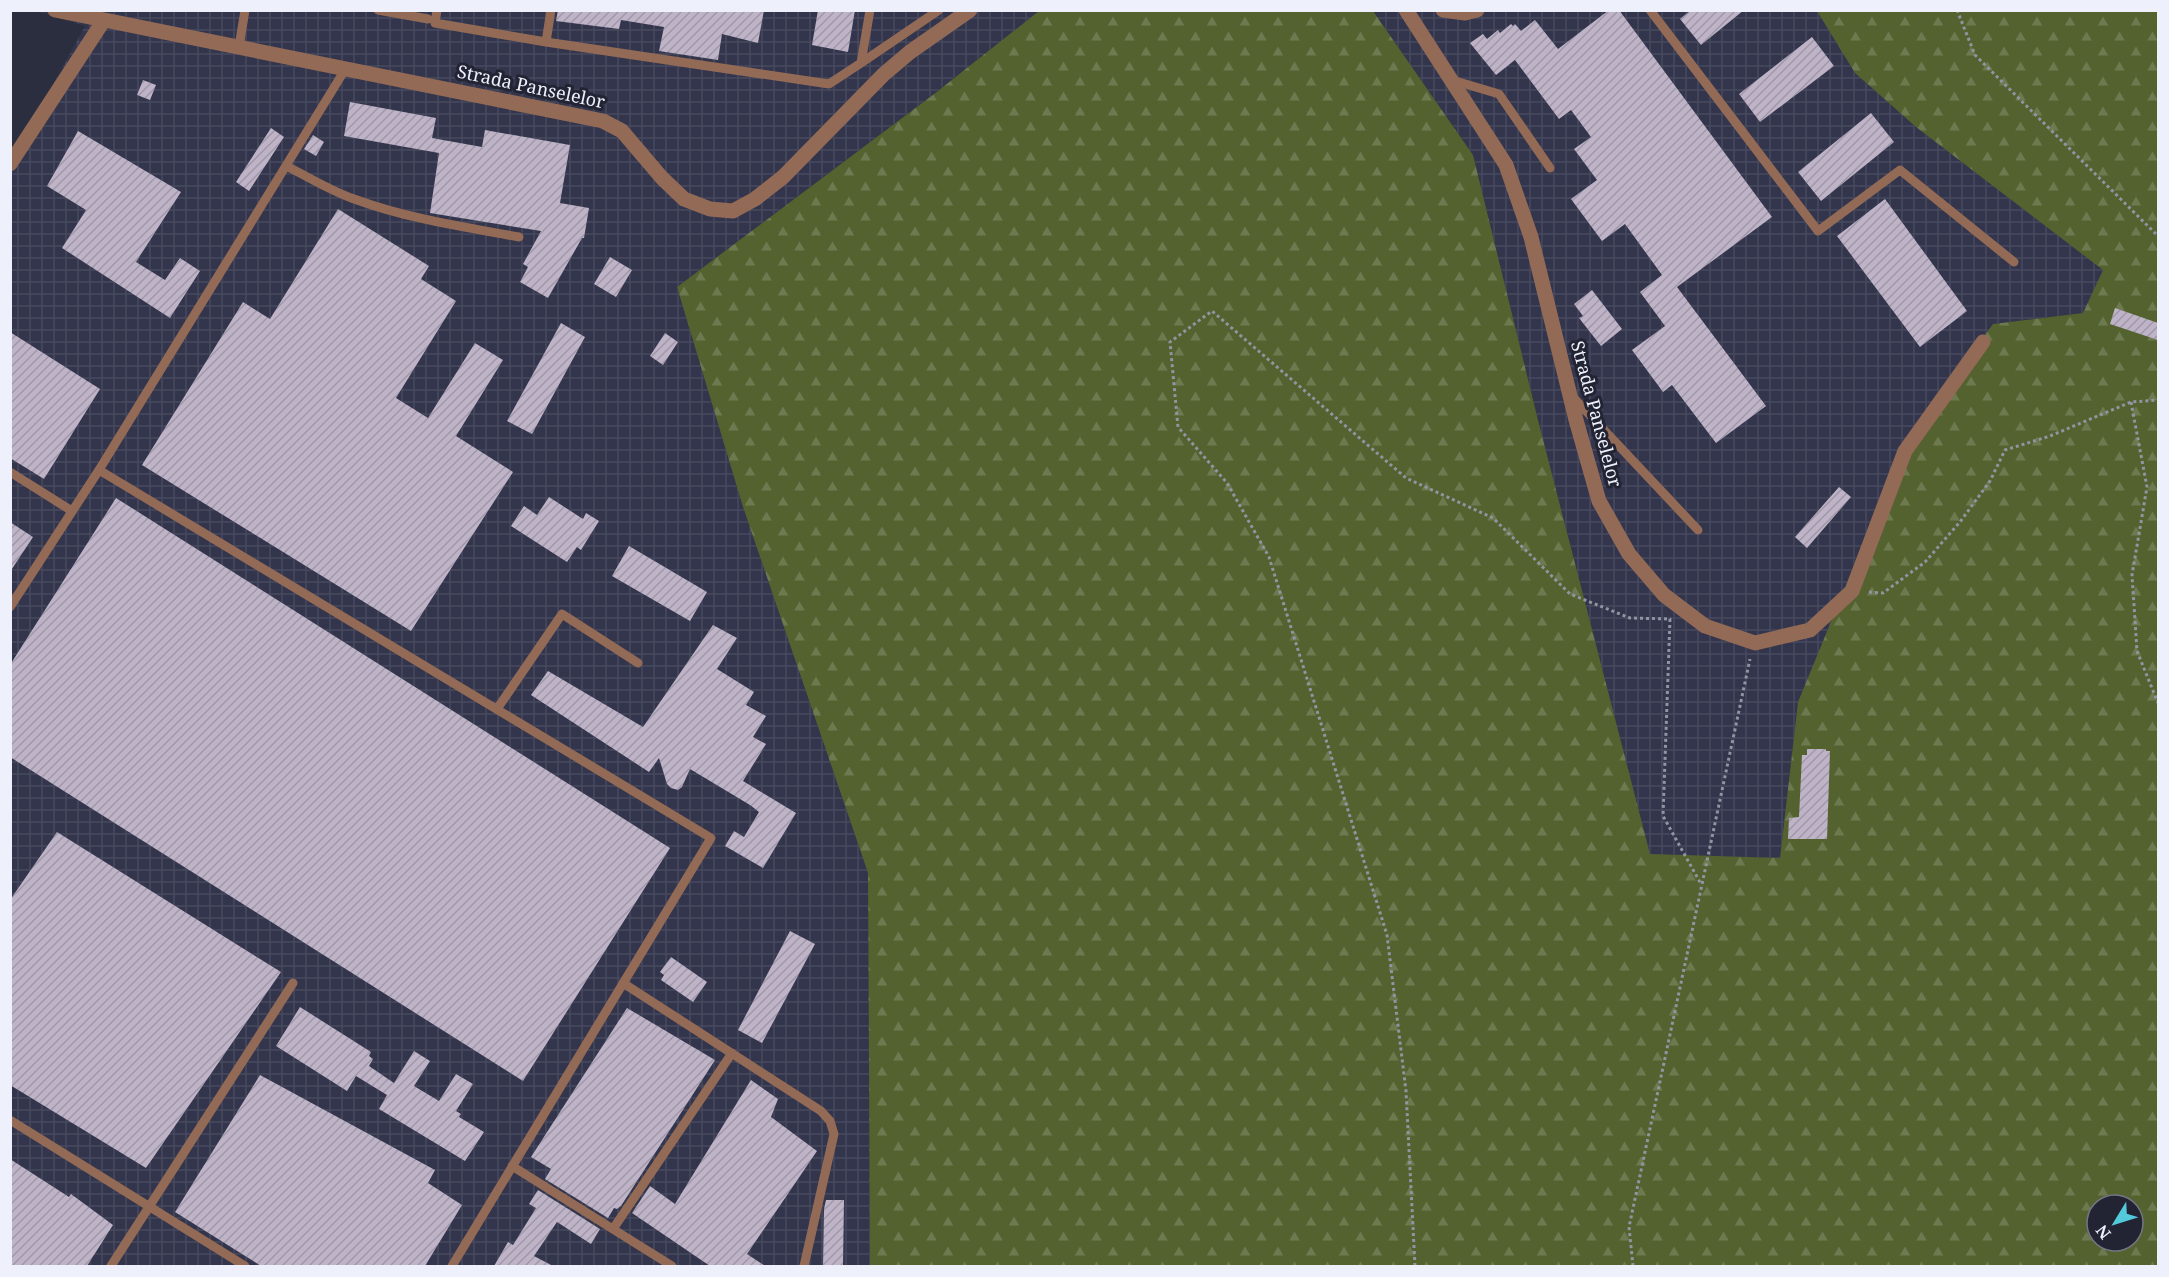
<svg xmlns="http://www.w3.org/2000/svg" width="2169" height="1277" viewBox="0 0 2169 1277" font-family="'Noto Serif',serif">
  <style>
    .industrial { fill: url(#industrial-grid) }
    .forest { fill: url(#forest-firs); fill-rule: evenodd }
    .building { fill: url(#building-hatch) }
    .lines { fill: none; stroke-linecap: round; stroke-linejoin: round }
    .path { stroke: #9294a1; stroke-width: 3; stroke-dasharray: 3 3; stroke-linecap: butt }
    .service { stroke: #936a55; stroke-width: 9 }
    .minor { stroke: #936a55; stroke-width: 15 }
    .labels { text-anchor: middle; stroke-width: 6; stroke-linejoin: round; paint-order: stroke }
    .street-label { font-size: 18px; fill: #eef0fb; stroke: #222434 }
  </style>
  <defs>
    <pattern id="industrial-grid" width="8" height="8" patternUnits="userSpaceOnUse" patternTransform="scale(1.5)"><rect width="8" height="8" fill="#33354c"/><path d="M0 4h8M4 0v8" fill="none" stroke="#47495e"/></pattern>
    <pattern id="forest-firs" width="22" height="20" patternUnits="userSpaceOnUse" patternTransform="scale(1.5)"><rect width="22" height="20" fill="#546230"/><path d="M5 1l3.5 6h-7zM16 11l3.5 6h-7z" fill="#6d794f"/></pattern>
    <pattern id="building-hatch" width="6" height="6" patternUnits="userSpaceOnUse" patternTransform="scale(1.5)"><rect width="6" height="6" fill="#beb3c7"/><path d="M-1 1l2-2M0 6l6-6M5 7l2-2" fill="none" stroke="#a098a8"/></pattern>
  </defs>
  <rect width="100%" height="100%" fill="#2b2e3e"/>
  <path class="industrial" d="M37,11H1039L927,99L677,287L743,507L868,873L870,1266H11V162L85,26Z
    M1373,11H1817L1855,73L1916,127L2104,270L2084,313L1993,324L1839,605L1798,702L1780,858L1650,855L1538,420L1473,155Z"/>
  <path class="forest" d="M1039,11H1373L1473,155L1538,420L1650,854L1780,858L1798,702L1902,449L1993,324L2083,313L2103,270L1916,127L1855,73L1817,11H2158V1266H870L868,873L743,507L677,287L934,94ZM2097,1205H2133V1241H2097Z"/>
  <path class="building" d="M558,10H764L758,43L722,34L718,60L659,51L664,27L621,20L619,29L556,21Z
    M818,10H855L848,52L812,45Z
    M1609,10H1619L1772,217L1677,287L1766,406L1716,443L1672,385L1663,392L1632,350L1665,326L1640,292L1662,275L1625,224L1602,241L1571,199L1597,180L1574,149L1591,137L1571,110L1559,119L1515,60L1496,75L1470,43L1483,34L1487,39L1498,30L1500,33L1511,24L1513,26L1515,24L1521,31L1535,20L1558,49Z
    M1691,10H1744L1701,45L1680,19Z
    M1812,37L1834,66L1760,122L1739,94Z
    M143,80L156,85L150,100L137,95Z
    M350,102L436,118L432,138L482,147L485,130L570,145L560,203L589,208L584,238H582L548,298L520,282L528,267L523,264L541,231L430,213L439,153L344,136Z
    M1871,113L1894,142L1821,201L1798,172Z
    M271,128L284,137L249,191L236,182Z
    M78,131L181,192L136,262L165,280L180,258L200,271L170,318L62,248L86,210L47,186Z
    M313,135L324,142L316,156L304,149Z
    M1885,199L1967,311L1920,347L1837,236Z
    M338,209L429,266L421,279L456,301L396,398L428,418L475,343L503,360L456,436L513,472L411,631L142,465L243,302L270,319Z
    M610,257L632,270L616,297L594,284Z
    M1592,290L1622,329L1601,346L1579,318L1583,316L1574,304Z
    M2115,308L2158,323V340L2110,324Z
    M561,323L585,337L532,434L507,421Z
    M10,332L100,389L44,479L10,458Z
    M665,333L678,342L663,365L650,356Z
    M1839,487L1851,497L1807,548L1795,537Z
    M549,497L583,519L586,513L599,521L581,550L577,547L567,562L511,526L524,506L537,515Z
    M116,498L670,848L523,1081L10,757V665Z
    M10,522L33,537L10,572Z
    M629,546L707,592L690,621L612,576Z
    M713,625L737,638L717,669L754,692L746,705L766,716L753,737L766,744L743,781L796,813L763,868L725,846L734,831L744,837L759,812L750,805L690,769L682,787L678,790L671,788L667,784L659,758L649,772L531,695L548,671L643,727Z
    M1807,749H1826V751H1830L1827,839H1788L1789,818L1799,817L1802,755H1807Z
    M57,832L281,972L146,1168L10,1085V900Z
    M790,931L815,944L762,1043L738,1030Z
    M671,957L707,982L693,1002L661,980L664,975L660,972Z
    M300,1007L371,1052L369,1056L373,1059L369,1066L394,1083L414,1051L430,1061L414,1086L439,1101L456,1074L473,1084L456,1111L461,1114L459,1117L484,1132L465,1161L379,1109L387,1095L356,1076L347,1091L276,1046Z
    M627,1008L715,1060L621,1206L617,1209L614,1208L608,1218L545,1179L551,1169L531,1157Z
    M260,1075L435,1170L428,1183L462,1205L425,1266H261L175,1212Z
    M751,1080L778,1099L771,1117L817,1151L747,1254L765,1266H710L632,1213L650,1186L675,1204Z
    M10,1159L69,1197L71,1194L113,1225L87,1266H10Z
    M538,1190L600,1229L591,1244L557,1222L534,1256L553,1266H494L508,1242L513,1245L536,1208L529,1204Z
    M826,1200H844L843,1266H823L824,1209Z"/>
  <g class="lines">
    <path class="path" d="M1957,10L1975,55L2158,236
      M2131,402L2147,487L2132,575L2137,651L2158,703
      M1869,592L1883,593L1925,562L1960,522L1990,481L2005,450L2050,436L2131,402L2158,400
      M1415,1266L1406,1091L1387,935L1269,557L1227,483L1178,427L1170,342L1212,311L1406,478L1493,518L1570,594L1630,618L1670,619L1663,816L1701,884
      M1633,1266L1629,1227L1750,659"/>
    <path class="service" d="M378,10L428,19
      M437,10L435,23L546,42L551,10
      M1650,10L1818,231L1900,170L2014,262
      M546,42L829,84L861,63L870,10
      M239,47L245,10
      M861,63L939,10
      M1452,80L1499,94L1550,168
      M286,166C309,177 332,192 357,200C409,219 465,227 519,237
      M1572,396L1698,530
      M99,470L711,838L452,1266
      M10,472L72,511
      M10,607L99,470L346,68
      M497,709L562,614L638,663
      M623,983L821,1111L830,1121L834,1134L804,1266
      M10,1120L245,1266
      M512,1166L672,1266
      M613,1229L732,1053
      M111,1266L293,983"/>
    <path class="minor" d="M55,10L603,121L622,131L662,178L684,199L710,209L733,211L755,199L783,177L884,74L910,52L970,10
      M1406,10L1506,165L1531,237L1576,420L1599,501L1629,554L1664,595L1705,626L1755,643L1810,630L1852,591L1905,451L1983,342
      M1443,10L1465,13L1477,10
      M10,164L104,20"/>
  </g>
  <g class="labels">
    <g class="street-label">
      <text transform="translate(531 87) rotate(12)" y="6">Strada Panselelor</text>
      <text transform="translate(1596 414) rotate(75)" y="6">Strada Panselelor</text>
    </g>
  </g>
  <rect width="2169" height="1277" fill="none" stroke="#eef0fb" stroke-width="24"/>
  <g transform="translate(2115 1223) rotate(232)"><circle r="28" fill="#222434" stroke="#747684" stroke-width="1.5"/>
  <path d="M0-4.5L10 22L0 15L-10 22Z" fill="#53cadc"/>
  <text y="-9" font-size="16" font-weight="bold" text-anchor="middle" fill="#eef0fb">N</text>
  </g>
</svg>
